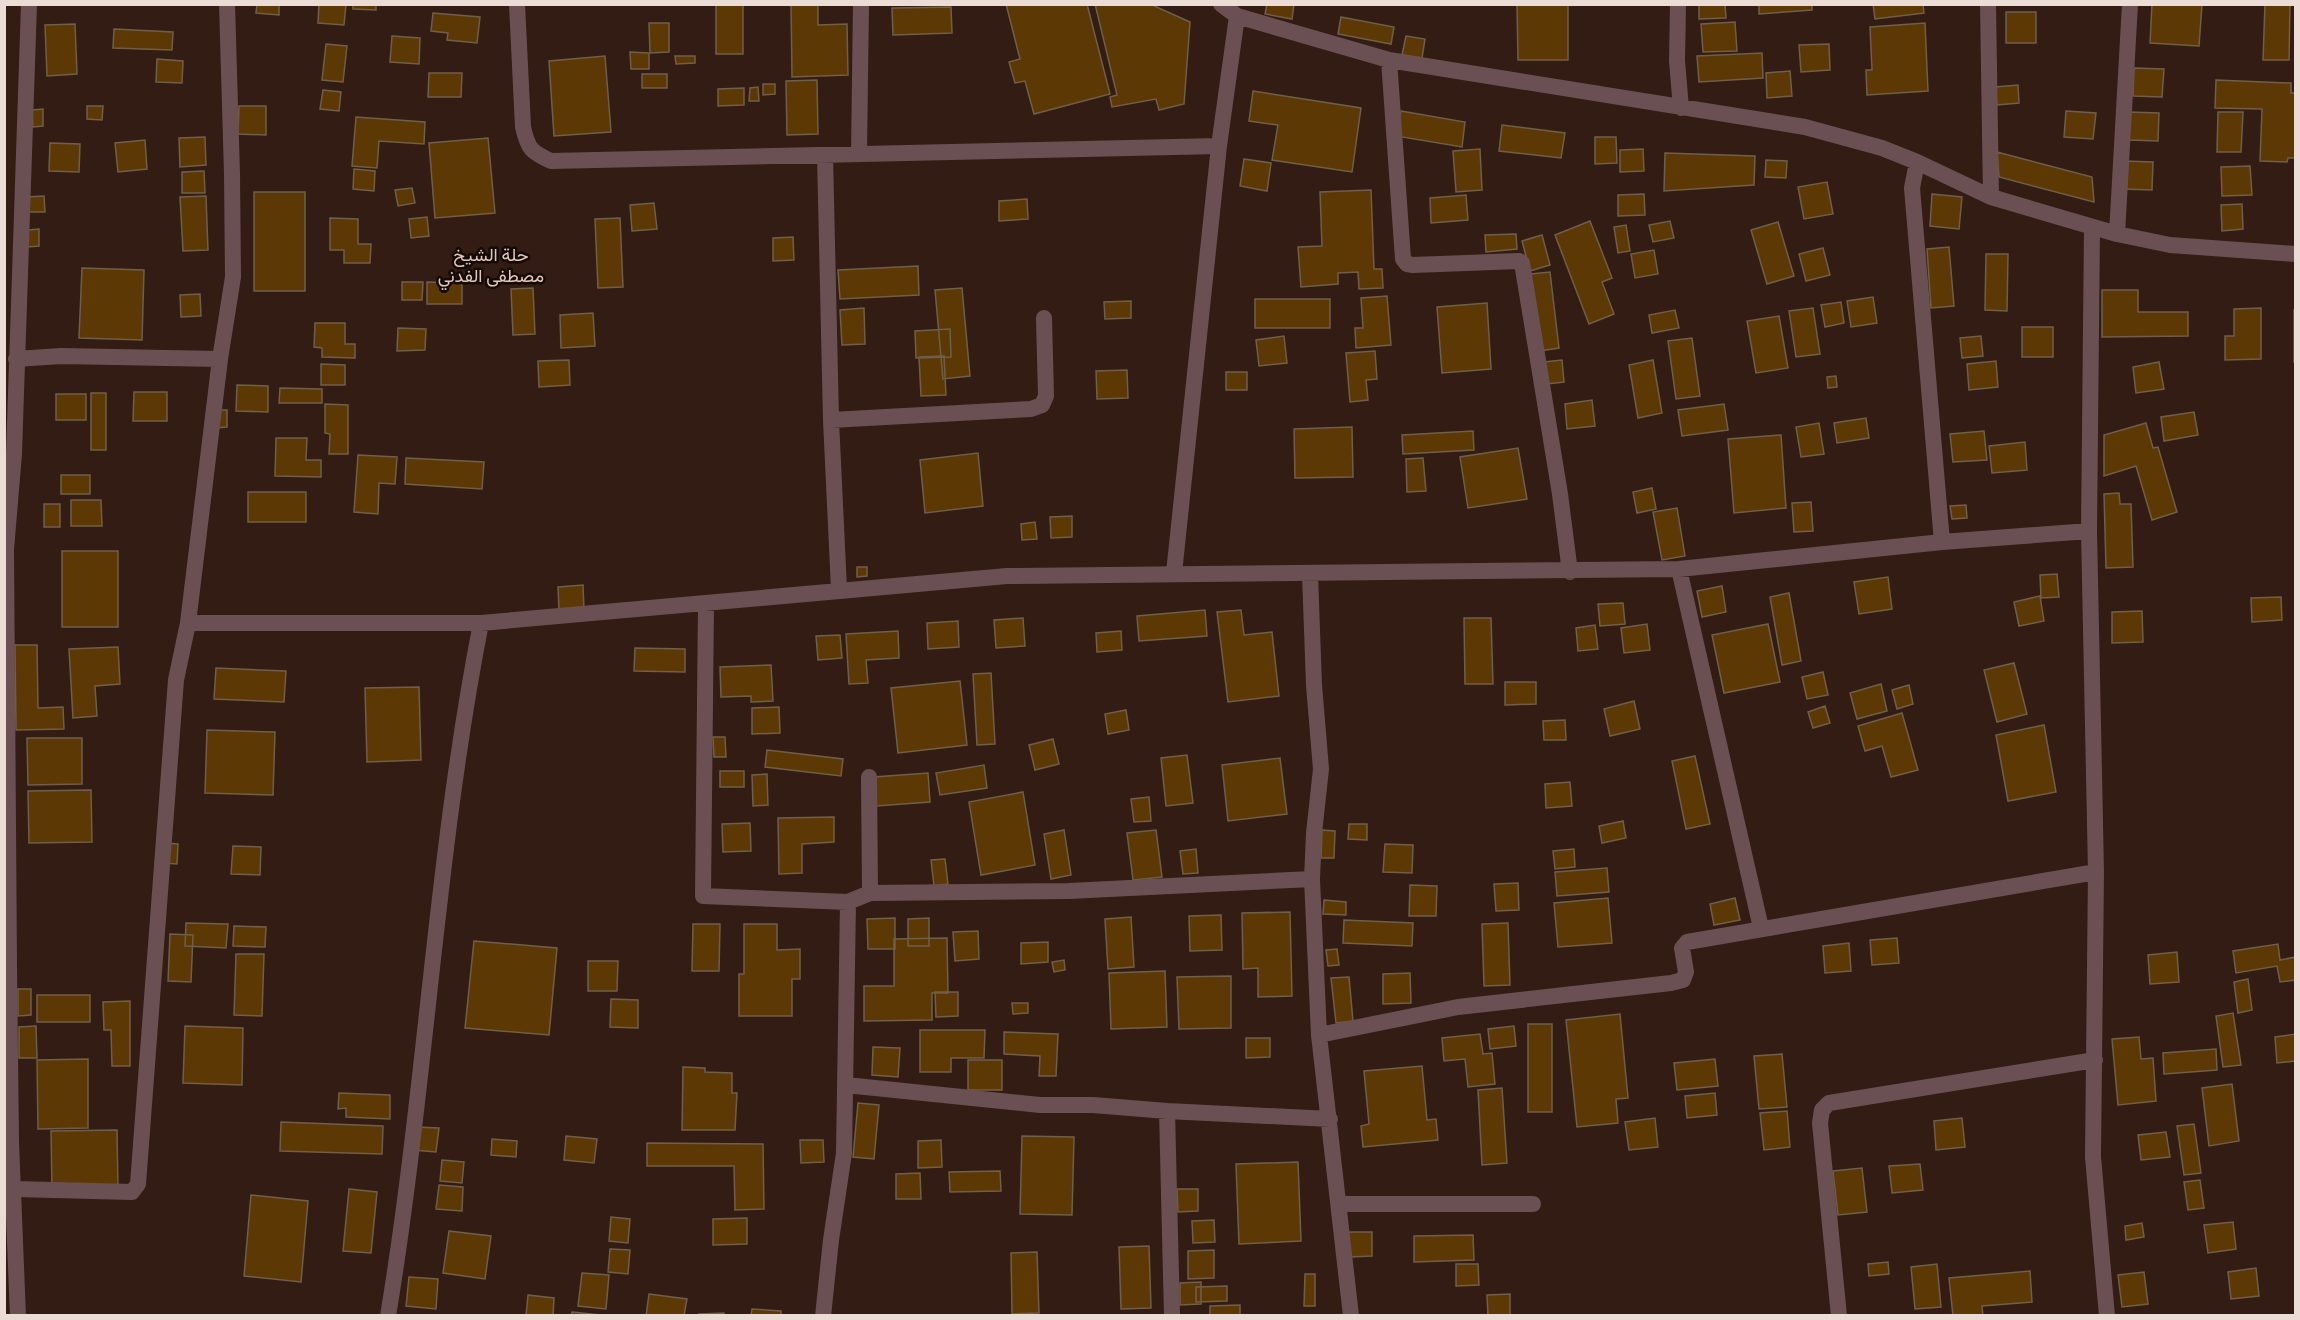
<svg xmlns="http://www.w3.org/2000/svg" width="2300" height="1320" viewBox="0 0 2300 1320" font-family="'PT Sans Narrow',Vazirmatn,sans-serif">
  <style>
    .building { fill: #5c3904; stroke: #705e49; stroke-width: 1.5 }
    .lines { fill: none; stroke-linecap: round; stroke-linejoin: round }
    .minor { stroke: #6b5053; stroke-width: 16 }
    .labels { text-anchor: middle; stroke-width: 5; stroke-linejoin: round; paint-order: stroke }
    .quarter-label { font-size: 18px; fill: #e5c6ba; stroke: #140a06 }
  </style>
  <rect width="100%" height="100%" fill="#331c14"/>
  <path class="building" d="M257,4H279V15L256,13Z
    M319,4H346L344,25L318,23Z
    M353,4H376V10L353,9Z
    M716,4H743V54H716Z
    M791,4H818V25L847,24L848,75L792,77Z
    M1006,4H1087L1110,94L1034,114L1025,81L1015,83L1009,62L1020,59Z
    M1095,4H1150L1190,22L1184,104L1159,110L1156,99L1112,107L1110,97L1117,95Z
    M1267,4H1294L1292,19L1265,14Z
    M1517,4H1568V60H1518Z
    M1699,4H1725L1726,18L1699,19Z
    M1759,4H1812V10L1759,14Z
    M1873,4H1923L1924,13L1875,19Z
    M2152,4H2202L2199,46L2150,43Z
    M2265,4H2290L2289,60H2263Z
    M951,7L952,33L893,35L892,8Z
    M2006,12H2036V43H2006Z
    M433,13L480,17L477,43L447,40L448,33L431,31Z
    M1341,17L1394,27L1391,44L1338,34Z
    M1735,22L1737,51L1703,52L1701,24Z
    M649,23H669V52L650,53Z
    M1925,23L1928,91L1867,95L1866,70H1872L1870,27Z
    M75,24L77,74L47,76L45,25Z
    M114,29L173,32L172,50L113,48Z
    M392,36L420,38L419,64L390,62Z
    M1406,36L1425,39L1422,58L1402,55Z
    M326,44L347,46L343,82L322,80Z
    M1829,44L1830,70L1801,72L1799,45Z
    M630,52L649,53V69H631Z
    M1762,53L1763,78L1699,82L1697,56Z
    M605,56L611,132L554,136L549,61Z
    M675,56H695V63L676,64Z
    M157,59L183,61L182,83L156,82Z
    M2134,68L2164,69L2162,97L2133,96Z
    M1790,71L1792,96L1767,98L1766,73Z
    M429,73H462L461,97H428Z
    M642,74H667V88H642Z
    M817,80L818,134L787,135L786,81Z
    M2216,80L2291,83V93H2296V158H2288L2287,162L2260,161L2262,109L2215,108Z
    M763,84H775V94L763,95Z
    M2018,85L2019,103L1997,105L1995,87Z
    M758,87L759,101H749L750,88Z
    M744,88V105L718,106V89Z
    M323,90L341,92L339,111L320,109Z
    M1253,91L1361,108L1352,172L1272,160L1278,125L1249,121Z
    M87,106H103L102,120L87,119Z
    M239,106H266V135L238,134Z
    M43,109V126L33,127L32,110Z
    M1401,111L1465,122L1462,147L1396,136Z
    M2066,111L2096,113L2093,139L2064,137Z
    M2129,112L2159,113L2158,141L2129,140Z
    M2218,112H2243L2241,152H2217Z
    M356,117L425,122L424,144L379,141L377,168L352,166Z
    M1502,125L1565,133L1561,158L1499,151Z
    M205,137L206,165L180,167L179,138Z
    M1595,137H1616L1617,163L1595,164Z
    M488,138L495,213L435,218L429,143Z
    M145,140L147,169L118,172L115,143Z
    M50,143L80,144L79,172L49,171Z
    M1480,149L1482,190L1456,192L1453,151Z
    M1643,149L1644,171L1620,172V150Z
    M1997,152L2092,177L2094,202L1999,177Z
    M1665,153L1755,156L1754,185L1664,191Z
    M1244,159L1271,163L1267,191L1240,186Z
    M1766,160L1787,161L1786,178L1765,177Z
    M2124,161L2153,162L2152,190L2123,189Z
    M2250,166L2252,195L2222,196L2221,167Z
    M354,169L375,171L374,191L353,189Z
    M204,171L205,193H182V172Z
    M1827,182L1833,214L1804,219L1798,187Z
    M412,188L415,203L398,206L395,190Z
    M1371,190L1374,269H1382L1383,288L1359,289L1358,272L1338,273V284L1301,287L1298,247L1322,246L1320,192Z
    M254,192H305V291H254Z
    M1644,194L1645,215L1618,216V195Z
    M1932,194L1962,197L1959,229L1930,226Z
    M1466,195L1468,220L1431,223L1430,198Z
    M44,196L45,212H27L26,197Z
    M206,196L208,250L183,251L180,197Z
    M1027,199L1028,219L999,221V201Z
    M654,203L657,229L632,231L630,205Z
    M2242,204L2243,229L2222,231L2221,205Z
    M427,217L429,236L411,238L409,219Z
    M330,218L358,219V244H371L370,263H344V250H330Z
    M620,218L623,287L598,288L595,219Z
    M1590,221L1612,278L1602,282L1614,314L1589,324L1555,235Z
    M1670,221L1674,238L1653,242L1649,225Z
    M1778,222L1794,276L1767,284L1751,230Z
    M1626,225L1630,251L1618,253L1614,227Z
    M39,229V246L28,247V230Z
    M1516,234L1517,249L1486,252L1485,235Z
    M1542,235L1550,265L1530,271L1522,241Z
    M793,237L794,260L773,261V238Z
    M1949,247L1954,306L1931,308L1927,249Z
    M1823,248L1830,275L1806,281L1799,254Z
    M1654,250L1658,274L1635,278L1631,254Z
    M1986,254H2008L2007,311L1985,310Z
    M918,266L919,295L840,299L838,270Z
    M82,268L144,270L142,340L79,338Z
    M1550,272L1559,348L1540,351L1531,274Z
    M402,282H423L422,300H402Z
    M427,282L462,283V304H427Z
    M533,288L535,334L513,335L511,289Z
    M962,288L970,376L943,379L935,290Z
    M2102,290H2138V312H2188V336L2102,337Z
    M200,294L201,316L181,317L180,295Z
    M1387,296L1391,345L1356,348L1355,328H1363L1361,298Z
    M1873,297L1877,323L1851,327L1847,301Z
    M1255,299H1330V328H1255Z
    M1131,301V318L1105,319L1104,302Z
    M1841,302L1844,323L1825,327L1821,305Z
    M1487,303L1491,369L1442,373L1437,307Z
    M864,308L865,344L842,345L840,310Z
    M1813,308L1820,354L1796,357L1789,311Z
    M2261,308V359L2225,360V336H2234V309Z
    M1675,310L1679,328L1652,333L1649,315Z
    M2294,310H2296V362H2294Z
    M593,313L595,346L561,348L560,315Z
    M1779,316L1788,368L1756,373L1747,321Z
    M315,323H345V344H355V358L322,357V348L314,347Z
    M2022,327H2053V357H2022Z
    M398,328L426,329L425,350L397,351Z
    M950,329L951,357L916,358L915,331Z
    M1284,336L1287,363L1259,366L1256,340Z
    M1981,336L1983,356L1962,358L1960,338Z
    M1692,338L1700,396L1676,399L1668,341Z
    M1375,351L1377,379L1366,380L1368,400L1350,402L1346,353Z
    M944,356L946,395L921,396L919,357Z
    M569,360L570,385L539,387L538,361Z
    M1562,360L1564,382L1547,384L1544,362Z
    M1653,360L1662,413L1638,418L1629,365Z
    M1996,361L1998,387L1969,390L1967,364Z
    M2159,362L2164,389L2136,393L2133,367Z
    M321,364L345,365V385H321Z
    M1127,370L1128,398L1097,399L1096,371Z
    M1226,372H1247V390H1226Z
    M1836,376L1837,387L1828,388L1827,377Z
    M237,385L268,386V412L236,411Z
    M280,388L322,389V403H279Z
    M134,392H167V421H133Z
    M91,393H106V450H91Z
    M56,394H86V420H56Z
    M1592,400L1595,426L1567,429L1565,404Z
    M325,404L348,405V454H329L330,434L325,433Z
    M1724,404L1728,430L1682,436L1678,410Z
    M215,410H227V427L215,428Z
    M2194,412L2198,435L2164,441L2161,417Z
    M1866,418L1869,438L1837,443L1834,423Z
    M1819,423L1824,454L1801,457L1796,427Z
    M2146,423L2153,448L2158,447L2177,512L2152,520L2136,466L2104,476V435Z
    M1352,427L1353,477L1295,478L1294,429Z
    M1473,431L1474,450L1403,454L1402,435Z
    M1984,431L1987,460L1953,462L1950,434Z
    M1781,435L1786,508L1734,513L1728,439Z
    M276,438H307L306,460H321V477L275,476Z
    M2025,442L2027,470L1992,473L1989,446Z
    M1518,448L1527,499L1468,508L1460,457Z
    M978,453L983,506L925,513L920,460Z
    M358,455L397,457L395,484L379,483L378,514L354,512Z
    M406,458L484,462L482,489L405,484Z
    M1423,458L1426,491L1407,492L1406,459Z
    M61,475H90V494H61Z
    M1652,488L1656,509L1637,513L1633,492Z
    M248,492H306V522H248Z
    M2119,493L2120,504H2131L2133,567L2106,568L2104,494Z
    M71,500H101L102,526H71Z
    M1811,502L1813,531L1794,532L1792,503Z
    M44,504H60V527H44Z
    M1966,505L1967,518L1952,519L1950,506Z
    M1677,508L1685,556L1662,560L1653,512Z
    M1072,516V537L1051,538L1050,517Z
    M1035,522L1037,539L1022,540L1021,524Z
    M62,551H118V627H62Z
    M857,567H867V576L857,577Z
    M2057,574L2059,597L2041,598L2040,575Z
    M1888,577L1892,609L1859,614L1854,582Z
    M583,585L584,610L559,612L558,587Z
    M1722,586L1726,612L1702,617L1697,591Z
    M1789,593L1801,661L1782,665L1770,597Z
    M2040,596L2044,621L2019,626L2014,602Z
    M2281,597L2282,620L2252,622L2251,598Z
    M1623,603L1625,624L1600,626L1598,604Z
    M1205,610L1207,636L1139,641L1137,616Z
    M1241,610L1244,635L1272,632L1279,696L1228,702L1217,612Z
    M2142,611L2143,642L2112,643V612Z
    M1023,618L1025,646L996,648L994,620Z
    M1464,618H1491L1493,684H1465Z
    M958,621L959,647L928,649L927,623Z
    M1647,624L1650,650L1624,653L1621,628Z
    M1768,624L1780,682L1724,693L1712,635Z
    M1595,625L1598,649L1578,651L1576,628Z
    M898,631L899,658L866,660L868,683L849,684L846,634Z
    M1121,631L1122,650L1097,652L1096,633Z
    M840,635L842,658L818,660L816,636Z
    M15,645H37L38,708L63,707L64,729L16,730Z
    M118,647L120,684L95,686L97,716L73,718L69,649Z
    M635,648L685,649V672L634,671Z
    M2014,663L2027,714L1997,722L1984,670Z
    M771,665L773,701L751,702V696L721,697L720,667Z
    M216,668L286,671L284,702L214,699Z
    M1823,672L1828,695L1807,699L1802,677Z
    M991,673L995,744L977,745L973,674Z
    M960,681L967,745L898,753L891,688Z
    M1505,682H1536V704L1505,705Z
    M1881,684L1887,711L1857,719L1850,693Z
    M1909,685L1913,704L1897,709L1892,690Z
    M419,687L421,760L367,762L365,688Z
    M1634,701L1640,729L1610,736L1604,709Z
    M1825,706L1830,723L1813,728L1808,712Z
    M779,707L780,733L752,734V708Z
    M1126,710L1129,730L1108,734L1105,714Z
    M1902,713L1918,770L1891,777L1882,746L1865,751L1858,726Z
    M1565,720L1566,740H1544L1543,721Z
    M2044,725L2056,792L2008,801L1996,735Z
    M207,730L275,732L273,795L205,793Z
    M713,737H725L726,757H714Z
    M27,738H82V784L28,785Z
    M1053,739L1059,764L1035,770L1029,745Z
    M767,750L843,759L841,776L765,767Z
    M1187,755L1193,803L1166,806L1161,758Z
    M1695,756L1710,824L1686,829L1672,761Z
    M1280,758L1287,814L1228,821L1222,765Z
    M984,765L987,788L940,795L936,773Z
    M720,771H744V787H720Z
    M928,773L930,802L876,806L874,777Z
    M767,774L768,805L753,806L752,775Z
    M1570,782L1572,806L1546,808L1545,784Z
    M91,790L92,842L29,843L28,791Z
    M1023,792L1035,865L981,875L969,802Z
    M1149,797L1151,821L1134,822L1131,799Z
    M834,817V842L802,844V873L779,874L778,818Z
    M1623,821L1626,838L1602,843L1599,826Z
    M750,823L751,851L723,852L722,824Z
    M1349,824H1367V840L1348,839Z
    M1064,830L1071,875L1051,879L1044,834Z
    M1156,830L1162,877L1133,880L1127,833Z
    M1322,830L1335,831L1334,858H1321Z
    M165,843L178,844L177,864L164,863Z
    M1385,844L1413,845L1412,873L1383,872Z
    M233,846L261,847L260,875L231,874Z
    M1196,849L1198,873L1183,874L1180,851Z
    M1574,849L1575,867L1555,869L1553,851Z
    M945,859L948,884L934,886L931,860Z
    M1607,868L1609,892L1557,896L1555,872Z
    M1518,883L1519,910L1496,911L1494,884Z
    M1410,885L1437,886L1436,916H1409Z
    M1608,898L1612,943L1558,947L1554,903Z
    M1735,898L1740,920L1714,925L1710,904Z
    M1324,900L1346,902V915L1323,914Z
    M1290,912L1292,996L1258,997V968L1243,969L1242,913Z
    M1221,915L1222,950L1190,951L1189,916Z
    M1131,917L1134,967L1108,969L1105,919Z
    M895,918V949H868L867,919Z
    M929,918V946H908V919Z
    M1344,920L1413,923L1412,946L1343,943Z
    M186,923L228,924L226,948L185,946Z
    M1508,923L1510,985L1484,986L1482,924Z
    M693,924H720L719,971H692Z
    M744,924H777V950L800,949V979H792V1016H739V974H744Z
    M234,926L266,927L265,947L233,946Z
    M978,931L979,959L955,961L953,932Z
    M170,934L193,935L191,982L168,981Z
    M947,938L948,993H932V1020L864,1021V986H894V939Z
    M1897,938L1899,963L1872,965L1870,940Z
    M474,941L557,948L549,1035L465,1028Z
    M1048,942V962L1021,964V943Z
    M1849,943L1851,971L1825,973L1823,946Z
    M2278,944L2280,960L2296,957V980L2280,982L2277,966L2236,973L2233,951Z
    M1337,949L1339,965L1328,966L1326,950Z
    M2177,952L2179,982L2150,984L2148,955Z
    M236,954H264L262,1016L234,1015Z
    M1064,960L1065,970L1054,972L1052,962Z
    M588,961H618L617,991H588Z
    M1165,971L1167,1027L1111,1029L1109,973Z
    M1410,973L1411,1003L1383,1004V974Z
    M1231,976V1028L1179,1029L1177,977Z
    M1349,977L1353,1021L1336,1023L1331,978Z
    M2248,979L2252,1010L2238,1013L2234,982Z
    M18,989H31V1015L18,1016Z
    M935,992H958V1016L936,1017Z
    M37,995H90V1022H37Z
    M611,999L638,1000V1028L610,1027Z
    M130,1001V1066H112L111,1030H104L103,1002Z
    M1012,1003H1028V1013L1013,1014Z
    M2233,1013L2241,1065L2223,1067L2216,1016Z
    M1620,1014L1628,1098L1616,1099L1618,1123L1577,1127L1566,1020Z
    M1528,1024H1552V1112H1528Z
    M36,1026L37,1058H19V1027Z
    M185,1026L243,1028L242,1085L183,1083Z
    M1514,1026L1516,1046L1490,1049L1488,1029Z
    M920,1030H985L984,1058H951V1072H920Z
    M1004,1032L1058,1034L1056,1076H1039L1040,1056L1004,1054Z
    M1480,1034L1483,1054L1492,1053L1495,1084L1468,1087L1465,1059L1444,1061L1442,1038Z
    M2296,1034V1061L2277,1063L2275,1037Z
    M2139,1037L2141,1059L2153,1058L2156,1101L2118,1105L2112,1039Z
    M1246,1038H1270V1057L1246,1058Z
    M873,1047L900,1048L898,1077L872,1075Z
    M2216,1049L2217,1070L2164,1074L2163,1053Z
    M1782,1054L1787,1107L1759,1109L1754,1056Z
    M88,1059V1128L38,1129L37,1060Z
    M1715,1059L1718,1086L1677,1090L1674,1063Z
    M968,1060H1002V1090H968Z
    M1422,1066L1427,1120L1436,1119L1438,1140L1363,1147L1361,1126L1369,1124L1364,1071Z
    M683,1067L705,1068V1072L732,1073V1093H737L735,1130H682Z
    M2232,1084L2239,1141L2209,1146L2202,1088Z
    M1502,1088L1507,1163L1482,1165L1478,1090Z
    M339,1093L390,1095V1119L346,1117V1108L338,1109Z
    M1715,1093L1717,1115L1687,1118L1685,1096Z
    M858,1103L879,1105L874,1159L853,1157Z
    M1787,1111L1790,1147L1764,1150L1760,1113Z
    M1655,1118L1658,1147L1629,1150L1625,1122Z
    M1962,1118L1965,1147L1936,1150L1934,1121Z
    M281,1122L383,1126L382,1154L280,1151Z
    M2194,1124L2201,1173L2184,1175L2177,1126Z
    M415,1127L439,1128L436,1152L413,1150Z
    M117,1130L118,1189L52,1190L51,1131Z
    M2166,1132L2170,1157L2141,1160L2138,1135Z
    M566,1136L597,1139L594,1163L564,1160Z
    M1022,1136L1074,1137L1072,1215L1020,1214Z
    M492,1139L517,1141L516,1157L491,1155Z
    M800,1140H823L824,1162L801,1163Z
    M941,1140L942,1167L918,1168V1141Z
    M647,1143L763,1144L764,1209L735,1210L734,1166H647Z
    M442,1160L464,1162L462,1183L440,1181Z
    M1298,1162L1301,1241L1239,1244L1236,1164Z
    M1920,1164L1923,1190L1892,1193L1889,1166Z
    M1862,1168L1867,1212L1838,1215L1833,1171Z
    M1000,1171L1001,1191L950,1192L949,1172Z
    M920,1173L921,1199H896V1174Z
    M2200,1180L2204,1208L2188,1210L2184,1182Z
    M439,1185L463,1187L462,1211L436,1209Z
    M349,1189L377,1192L371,1253L343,1251Z
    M1177,1189H1198V1211L1178,1212Z
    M251,1195L308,1201L301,1282L244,1276Z
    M611,1217L630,1219L628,1243L609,1241Z
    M747,1218V1244L713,1245V1219Z
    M1214,1220L1215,1242L1193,1243L1192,1221Z
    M2233,1222L2236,1249L2208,1253L2204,1225Z
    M2142,1223L2144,1237L2126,1240L2125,1226Z
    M449,1231L491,1236L485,1279L443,1273Z
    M1348,1232H1372V1256L1349,1257Z
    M1473,1235L1474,1260L1414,1262V1236Z
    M1149,1246L1151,1308L1121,1309L1119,1247Z
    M610,1249L630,1250L628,1274L608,1272Z
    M1214,1250V1278L1188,1279V1251Z
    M1037,1252L1039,1313L1012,1314L1011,1253Z
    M1888,1262L1889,1274L1869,1276L1868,1264Z
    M1456,1264H1478L1479,1285L1456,1286Z
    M1937,1264L1941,1307L1915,1309L1911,1267Z
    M2256,1268L2259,1296L2231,1299L2228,1272Z
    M2030,1271L2032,1302L1982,1306L1983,1316H1953L1949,1278Z
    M2144,1272L2148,1304L2122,1307L2118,1275Z
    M582,1273L609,1275L606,1309L578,1306Z
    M1305,1274H1315V1306H1304Z
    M409,1277L438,1279L436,1309L406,1306Z
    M1201,1282V1304L1180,1305V1283Z
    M1227,1286V1301L1196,1302V1287Z
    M649,1294L687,1299L684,1316H646Z
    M1510,1294V1316H1488L1487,1295Z
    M528,1295L554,1298L553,1316H526Z
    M1240,1305V1316H1210V1306Z
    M752,1309L781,1311V1316H751Z
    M572,1312L600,1315V1316H571Z
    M724,1313V1316H699V1314Z"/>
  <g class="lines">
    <path class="minor" d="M517,4L523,127C528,149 531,152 551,161L1219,146
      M1221,4L1237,16L1389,60L1805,127L1882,148L1917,162L1991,197L2117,234L2170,245L2296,254
      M1678,4L1677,61L1681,108
      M1988,4L1991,197
      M1389,60L1403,259L1407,264L1413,265L1519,261L1522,263L1560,494L1570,572
      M859,153L861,4
      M825,155L831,420L839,589
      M1917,162L1912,188L1942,542
      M2092,228L2089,531L2096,872L2093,1157L2107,1316
      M2117,234L2130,4
      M16,359L61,356L220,359
      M831,420L1031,409L1042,405L1046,396L1044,318
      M1679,569L1761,928
      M1174,573L1219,146L1237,16
      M1310,574L1314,685L1321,769L1314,833L1312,879L1319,1035L1351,1316
      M706,603L703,896L848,902L870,893L1069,891L1312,879
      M188,623H481L1007,576L1679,569L1942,542L2089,531
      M869,777L870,893
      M1319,1035L1458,1007L1671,983L1683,980L1686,972L1682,948L1687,942L2096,872
      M846,1085L1040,1105H1093L1167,1111L1330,1119
      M1167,1111L1172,1316
      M15,1189L132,1192L138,1184L176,680L188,623L220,359L233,277L232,174L227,4
      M1340,1204H1533
      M18,1316L11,1142L9,966L6,549L14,454L29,4
      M388,1316C426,1086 436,852 481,623
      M823,1316L831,1240L844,1153L848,902
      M1839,1316L1820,1123L1822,1110L1829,1103L2095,1060"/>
  </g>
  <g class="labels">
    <g class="quarter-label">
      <text x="491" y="261">حلة الشيخ<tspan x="491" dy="21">مصطفى الفدني</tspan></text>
    </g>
  </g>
  <rect width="2300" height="1320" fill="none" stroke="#ecdcd6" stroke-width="12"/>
</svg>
